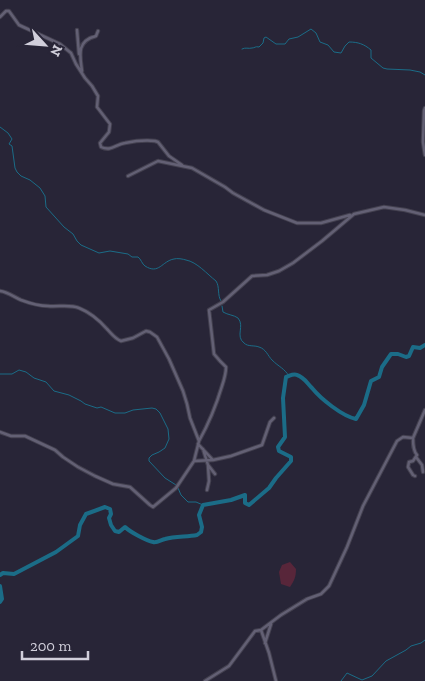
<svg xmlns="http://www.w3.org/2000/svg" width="425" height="681" viewBox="0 0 425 681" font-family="'Zilla Slab',serif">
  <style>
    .green { fill: #58263a }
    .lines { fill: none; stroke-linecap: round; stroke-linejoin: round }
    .stream { stroke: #1b6c87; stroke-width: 1 }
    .river { stroke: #1b6c87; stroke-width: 4 }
    .minor-casing { stroke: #43404f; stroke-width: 4.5 }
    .minor { stroke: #636074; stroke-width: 2.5 }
  </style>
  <rect width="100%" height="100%" fill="#282537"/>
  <path class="green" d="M290,562L296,569C296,577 294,581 290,587L281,584L279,572L282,565Z"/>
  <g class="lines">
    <path class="stream" d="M242,49C246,47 248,49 252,48C255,48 255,46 259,47L263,43L264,38L266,37L276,44H285L289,39L298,37L311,29L316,33L320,42L328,45L334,52L341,53L345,46L349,42C358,42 364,44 371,50V58L383,68L387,69L410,70L420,72L425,75
      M0,127L8,133L12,139L9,144L12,146L15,168L17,172L21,176L30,180L40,188L45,196L46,207L64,227L73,234L77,241L81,245L99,253L110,251L128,254L132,257H138C141,259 142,264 145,266C159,275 162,261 174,259C177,258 183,259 186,260C197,262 207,274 216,281C220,287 217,295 221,301
      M222,306L223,312C228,315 234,315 238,318C245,326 235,336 244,343C248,347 254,345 259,347C266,349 268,356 272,360C279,367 284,368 289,376
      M0,374H12L19,370L26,372L34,378L46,382L54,391L69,395L81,401L85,404L97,408L101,407L115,413H125L133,410L152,408L156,409L160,413L168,429L169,439L165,448L159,452L152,455L149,458V461L165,478L176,485
      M178,488L181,495L188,502H196L203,505
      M341,681L347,673L362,680L372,676L386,661L406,650L411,646L421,643L425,640"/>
    <path class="river" d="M0,575L3,573L14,574L56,552L78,536L80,525L86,514L105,507L110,509L111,514L109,518L111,525L115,531L119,532L125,527C130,532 147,541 153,542C157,543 161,540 165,539C175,536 187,537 197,535L201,532L202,527L199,515L203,505L231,500L245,495V503L249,505L269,488L276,478L291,461V457L279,451L278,447L285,437L283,398L286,377C290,376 293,373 297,375C304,377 307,383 312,388C321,399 342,416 356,419L364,405L371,381L379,377L382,367L391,354H398L406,357L409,356L413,347L420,348L425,345
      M0,586L2,599L0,602"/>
    <defs>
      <path id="minor" d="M0,17L6,11H9L19,25L60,44L71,53L76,64L85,78L92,86L98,96L97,107L110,124L109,132L100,143L101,147C111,152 116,144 125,143C135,141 145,140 155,141L158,142L169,156L182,165
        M77,30L79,54
        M82,71C80,56 76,41 96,36L98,31
        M425,108L424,111L423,142L425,155
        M128,176L158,161L192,168L225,187L233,193L264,210L297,223H321L350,215
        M0,291C8,292 14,297 21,300C29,303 39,306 48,306C58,307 70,304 79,308C89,312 100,321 107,329C112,334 114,338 121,341L133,338L146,331L150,332L157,337L169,359L183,391L187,404L190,418L199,441L194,461L176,488L153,507L150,505L130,487L113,484L95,476L78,467L63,457L55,450L25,436H11L0,432
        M413,438C413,444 413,451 417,455L413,461L409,462L408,467L413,475L415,476
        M199,441C209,423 216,406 222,386C224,380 226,374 226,367L220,361L214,354L209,310L223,302L252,276L267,275L279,271L293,263L322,241L354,214L384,207L405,210L425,215
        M198,444L212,459
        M203,449L208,465L215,474
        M416,457L422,465L423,472
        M194,461L213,460L231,456L262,445L270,422L274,418
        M207,490L209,481L208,465
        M261,630L269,653L276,681
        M265,643L271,624
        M205,681L229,666L255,631L261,630L281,615L307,599L321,594L329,586L347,547L363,506L397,441L403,437L413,438L425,410"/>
    </defs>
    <use href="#minor" class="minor-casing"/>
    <use href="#minor" class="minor"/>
  </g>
  <g transform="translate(45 45) rotate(116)" stroke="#282537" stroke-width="4" paint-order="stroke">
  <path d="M0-4L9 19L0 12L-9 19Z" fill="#d1cfdb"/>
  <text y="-8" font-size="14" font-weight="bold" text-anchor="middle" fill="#d1cfdb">N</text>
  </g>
  <path d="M22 651v8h66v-8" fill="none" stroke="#d1cfdb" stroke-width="2.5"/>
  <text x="30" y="651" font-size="15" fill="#d1cfdb" stroke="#282537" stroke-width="4" paint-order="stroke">200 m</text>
</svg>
